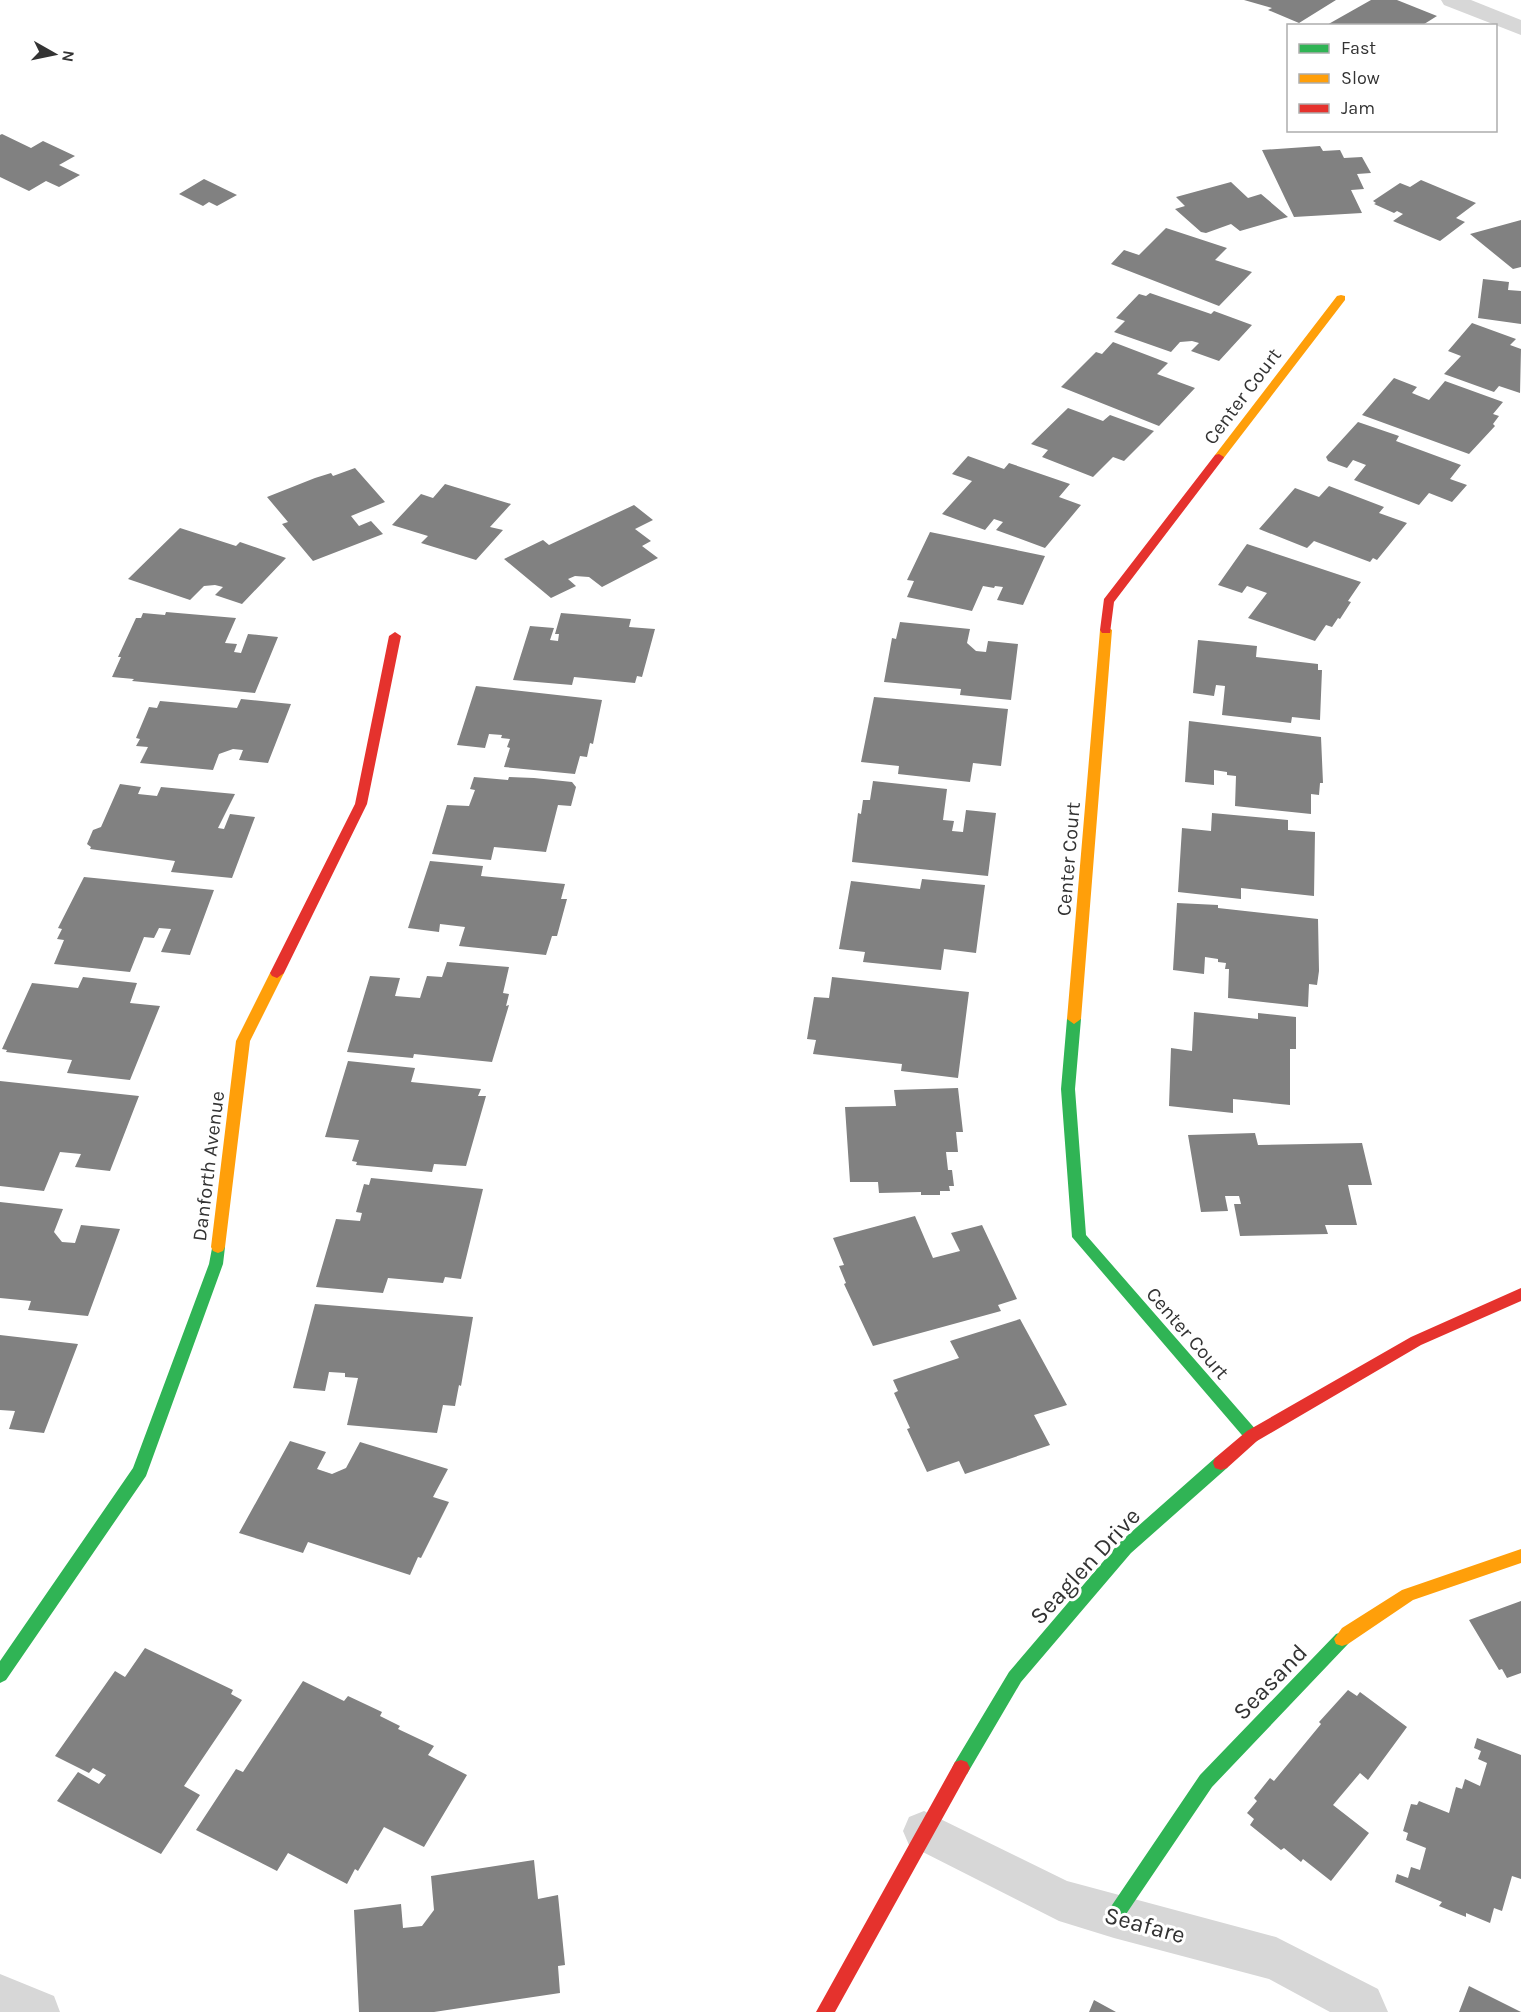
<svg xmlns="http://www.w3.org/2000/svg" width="1521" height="2012" viewBox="0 0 1521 2012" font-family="Karla,sans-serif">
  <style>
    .building { fill: #818181 }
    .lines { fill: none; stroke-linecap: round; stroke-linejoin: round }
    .street { fill: #d7d7d7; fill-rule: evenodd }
    .fast { fill: #30b455; fill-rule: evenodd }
    .slow { fill: #ff9f0a; fill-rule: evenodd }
    .jam { fill: #e5322d; fill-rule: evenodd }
    .labels { text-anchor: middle; stroke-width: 6; stroke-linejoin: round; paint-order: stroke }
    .street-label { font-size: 20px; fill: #333; stroke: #fff }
    .near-street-label { font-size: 24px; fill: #333; stroke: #fff }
  </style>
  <rect width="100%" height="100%" fill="#fff"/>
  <path class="building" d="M1244,0H1336L1299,23L1268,10L1272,8Z
    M1371,0H1397L1437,16L1421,26H1325Z
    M2,134L31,148L43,141L75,156L59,165L80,175L59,187L46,181L29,191L0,177V135Z
    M1320,146L1323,151L1340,150L1344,158L1362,157L1371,173L1357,174L1364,189L1351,190L1362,213L1294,217L1262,150Z
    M204,179L237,195L217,206L209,202L203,206L179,194Z
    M1421,180L1476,203L1456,218L1465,222L1440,241L1393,221L1403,214L1397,211L1394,213L1374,204L1376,203L1373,201L1400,183L1410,187Z
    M1231,182L1248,198L1261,194L1288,217L1240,231L1231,224L1206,233L1201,232L1175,209L1185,206L1176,197Z
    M1521,220V267L1513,269L1470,234Z
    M1166,228L1227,248L1215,260L1252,272L1219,306L1111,264L1124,250L1139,255Z
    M1483,279L1509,282L1508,290L1521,291V324L1478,318Z
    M1150,293L1211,314L1214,311L1252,325L1219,361L1191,351L1199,343L1192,341L1180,342L1171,352L1114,332L1125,321L1116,318L1139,294L1146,296Z
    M1472,323L1516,339L1510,345L1521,349L1520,393L1499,386L1494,392L1444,374L1461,356L1448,351Z
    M1113,342L1168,363L1157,374L1195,388L1159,426L1061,387L1096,352L1102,354Z
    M1394,378L1417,387L1412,393L1429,400L1445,381L1503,402L1493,414L1499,416L1493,424L1495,426L1469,454L1362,415Z
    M1068,408L1103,421L1110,415L1154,431L1124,461L1113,457L1093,477L1042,457L1048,450L1031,444Z
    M1358,422L1399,436L1396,441L1461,465L1450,479L1467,485L1452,502L1429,493L1419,505L1354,480L1366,465L1353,460L1347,468L1328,461L1326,457Z
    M968,456L1004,469L1009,463L1070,484L1059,497L1081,505L1045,548L996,530L1003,522L994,519L985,530L942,514L972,481L952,474Z
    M355,468L385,502L351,516L359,526L371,521L383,534L313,561L282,524L288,522L267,497L315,478L331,473L333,476Z
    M445,484L511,504L490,527L503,530L476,560L421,543L428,536L392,525L421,494L433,498Z
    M1329,486L1384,507L1379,513L1407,523L1377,560L1373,558L1370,562L1314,541L1307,548L1259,529L1295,488L1319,497Z
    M634,505L653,520L635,529L651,541L642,546L658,558L602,587L589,577L575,576L568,579L576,586L551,598L504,559L543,540L549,545Z
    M180,528L236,546L240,542L286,558L242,604L215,595L223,587L215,585L204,586L190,600L128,579Z
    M930,532L1045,556L1023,605L997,600L1003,587L995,586L994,588L983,586L972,611L907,597L914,581L907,580Z
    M1247,544L1361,582L1348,601L1351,602L1340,619L1338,618L1332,627L1326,625L1315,641L1248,618L1267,593L1247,586L1242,593L1218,585Z
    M166,612L236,618L225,643L237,644L234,652L241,653L248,634L278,637L255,693L132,681L134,679L112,677L121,657H118L136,618H141L143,613L165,615Z
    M561,613L631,619L629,627L655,629L642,677L637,676L635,683L574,677L572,685L513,680L530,626L554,628L550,640L558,641L559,634H555Z
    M900,622L970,629L967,643L976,651L986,652L988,641L1018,644L1011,700L960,695L961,689L884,682L892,638L896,639Z
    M1198,640L1257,646L1256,657L1318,664V670H1322L1320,720L1292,717L1291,723L1222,715L1225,686L1216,685L1214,696L1193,693Z
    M476,686L602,700L593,744L590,743L587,757L580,756L575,774L504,767L510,748L507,747L510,739L501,738L502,735L489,734L485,748L457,745Z
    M874,697L1008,709L1001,766L973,763L970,782L898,774L899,766L861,762Z
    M241,699L291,704L268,763L239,760L243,750L233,749L219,754L213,770L140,763L148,747L136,746L140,739L136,738L149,707L157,708L160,701L237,708Z
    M1189,721L1321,737L1323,783H1320L1319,795L1311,794V814L1235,806L1236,776L1227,775V772L1214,770V785L1185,782Z
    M474,777L508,780L509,777L534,778L572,782L576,787L571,806L558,805L546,852L494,847L491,860L432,854L447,805L469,806L475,790L470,789Z
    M873,781L947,789L943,820L954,821L952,831L963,832L966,810L996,813L988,876L852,862L858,813L861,814L863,800H870Z
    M120,784L141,787L138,794L157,796L161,787L235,794L218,828L224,829L230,814L255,817L232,878L171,872L175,861L90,849L91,847L87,844L93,830L101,827Z
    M1212,813L1288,820V830L1315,832L1314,896L1241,888V899L1178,892L1182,828L1211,831Z
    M430,861L483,866L481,876L565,884L561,899H567L557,936H552L546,955L459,946L465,927L440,924L439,932L408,928Z
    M84,877L214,890L190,955L161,952L171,929L159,928L154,938L144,937L130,972L54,964L64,940L57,939L62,929L58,928Z
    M922,879L985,885L976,953L944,949L941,970L863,962L865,952L839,949L851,881L920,889Z
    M1177,903L1218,905V908L1318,919L1319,971L1317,985L1309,984L1308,1007L1228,998L1229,969H1225L1226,963L1218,962V959L1205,957L1204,974L1173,970Z
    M447,962L509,967L503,993L509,994L506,1006L509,1005L492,1062L414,1054L413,1058L347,1052L370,976L400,978L395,996L420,998L427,976L442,977Z
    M83,977L137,983L130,1003L160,1006L130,1080L67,1073L72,1060L6,1052L7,1050L2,1049L32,983L78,988Z
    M832,977L969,992L958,1078L901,1071L902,1064L813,1054L816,1040L807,1039L814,997L829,998Z
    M1194,1012L1258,1019V1013L1296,1017V1049H1290V1105L1233,1099V1113L1169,1106L1171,1048L1192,1051Z
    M348,1061L415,1068L411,1082L481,1089L478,1096H486L466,1166L434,1164L432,1172L356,1165L357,1162L352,1161L359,1140L325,1137Z
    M0,1081L139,1096L110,1171L75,1167L81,1154L60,1152L44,1191L0,1186Z
    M958,1088L963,1132H956L958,1152H946L948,1170H952L954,1186H949L950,1191H940V1195H921V1192L879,1193L878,1182H850L845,1107L896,1106L894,1090Z
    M1255,1133L1258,1145L1362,1143L1372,1185H1348L1357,1225H1325L1328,1234L1240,1236L1234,1204H1241L1239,1196H1225L1228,1211L1201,1212L1188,1135Z
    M371,1178L483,1189L461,1279L445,1277L443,1283L388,1278L383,1293L316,1287L336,1219L360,1221L362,1213L356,1212L364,1184L369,1185Z
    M0,1202L63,1209L54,1232L62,1242L75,1243L81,1225L120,1229L88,1316L28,1310L31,1301L0,1298Z
    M915,1216L933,1258L960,1251L951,1233L982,1225L1017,1299L998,1305L1001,1311L873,1346L844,1284L846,1283L839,1266L844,1265L833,1238Z
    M315,1304L473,1317L461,1386L459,1385L455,1406L443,1405L437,1433L347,1425L358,1378L345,1377V1373L329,1372L325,1391L293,1388Z
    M1020,1319L1067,1405L1034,1415L1050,1445L965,1474L959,1461L927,1472L907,1429L910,1428L894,1393L898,1391L893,1380L959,1358L950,1341Z
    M0,1335L78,1344L44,1433L9,1429L15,1411L0,1410Z
    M290,1441L326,1452L317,1469L332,1474L346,1468L360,1442L448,1469L433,1497L449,1502L421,1558L418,1557L410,1575L308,1542L303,1553L239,1533Z
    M1521,1601V1673L1507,1678L1502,1669L1499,1670L1469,1620Z
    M145,1648L233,1690L231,1694L242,1700L184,1786L200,1795L161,1854L57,1801L78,1772L99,1784L106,1775L93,1768L89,1773L55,1756L115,1671L125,1677Z
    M303,1681L344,1701L348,1696L382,1712L380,1716L400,1726L398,1729L434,1746L428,1755L467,1775L424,1847L384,1827L358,1871L355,1869L347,1884L288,1853L277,1871L196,1830L236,1769L243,1772Z
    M1348,1690L1357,1696L1360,1692L1407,1727L1368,1780L1360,1773L1333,1805L1369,1833L1331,1881L1303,1859L1301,1862L1284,1848L1281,1850L1250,1825L1254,1819L1247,1813L1257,1801L1254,1798L1270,1778L1274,1781L1321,1724L1319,1722Z
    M1477,1738L1521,1755V1879L1512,1876L1502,1911L1494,1908L1490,1923L1466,1913V1917L1439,1906L1442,1902L1395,1882L1397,1874L1408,1878L1411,1867L1420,1870L1426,1848L1406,1840L1408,1833L1403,1831L1411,1804L1417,1805L1419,1801L1449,1813L1456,1787L1462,1789L1465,1779L1480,1786L1487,1763L1478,1759L1481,1751L1474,1748Z
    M534,1860L538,1899L558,1895L565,1965L558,1966L560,1993L434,2012H359L354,1910L401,1904L403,1928L422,1926L434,1910L431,1876Z
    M1469,1986L1521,2012H1459Z
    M1094,2000L1116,2012H1089Z"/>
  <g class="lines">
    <path class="street" d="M1441,0H1471L1521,20V35L1444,5Z
      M924,1811L1067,1881L1276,1937L1378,1989L1388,2012H1330L1269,1979L1114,1938L1059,1921L909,1845L903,1831L909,1817Z
      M0,1974L54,1996L60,2012H0Z"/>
    <path class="fast" d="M1074,1014L1081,1019L1075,1089L1086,1235L1257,1431L1260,1436L1257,1441L1252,1443L1247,1441L1072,1237L1061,1089L1067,1019Z
      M218,1241L223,1243L225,1247L223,1264L146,1476L6,1680L0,1683V1661L133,1468L209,1264L213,1243Z
      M1221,1456L1227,1458L1229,1463L1227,1468L1131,1553L1021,1682L967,1774L961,1776L955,1774L952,1768L955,1762L1009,1672L1119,1543L1215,1458Z
      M1342,1632L1348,1634L1350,1639L1348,1644L1212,1787L1120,1923L1114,1926L1108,1923L1105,1917L1108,1911L1200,1775L1336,1634Z"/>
    <path class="slow" d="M1341,295L1345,296V300L1223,459H1215V455L1337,296Z
      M1106,626L1112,630L1081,1019L1074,1024L1067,1019L1100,630Z
      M277,968L284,973L250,1041L225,1247L223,1251L218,1253L213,1251L211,1247L236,1041L270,973Z
      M1521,1549V1563L1413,1600L1348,1644L1342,1646L1336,1644L1334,1639L1342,1628L1402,1590Z"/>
    <path class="jam" d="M1219,454L1224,457L1223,459L1114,602L1110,633H1102L1100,630L1104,599L1215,455Z
      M395,632L401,636L367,804L284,973L277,978L272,976L270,973L355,804L389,636Z
      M1521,1288V1301L1421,1345L1257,1441L1227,1468L1221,1470L1215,1468L1213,1463L1215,1458L1247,1431L1411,1337Z
      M961,1760L967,1762L970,1768L967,1774L835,2012H816L955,1762Z"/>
  </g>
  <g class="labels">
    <g class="street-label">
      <text transform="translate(1242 396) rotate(-53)" y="7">Center Court</text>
      <text transform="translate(1068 859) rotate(-85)" y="7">Center Court</text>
      <text transform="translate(208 1166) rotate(-83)" y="7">Danforth Avenue</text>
      <text transform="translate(1188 1333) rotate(49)" y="7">Center Court</text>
    </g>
    <g class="near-street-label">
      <text transform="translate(1085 1566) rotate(-47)" y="8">Seaglen Drive</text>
      <text transform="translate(1270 1682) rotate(-46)" y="8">Seasand</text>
      <text transform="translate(1145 1925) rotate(15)" y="8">Seafare</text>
    </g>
  </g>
  <rect x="1287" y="24" width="210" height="108" fill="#ffffff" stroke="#adadad" stroke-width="1.5"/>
  <rect x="1299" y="44" width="30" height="9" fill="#30b455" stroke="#adadad" stroke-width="1.5"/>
  <text x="1341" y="54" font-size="18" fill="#333333">Fast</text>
  <rect x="1299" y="74" width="30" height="9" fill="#ff9f0a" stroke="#adadad" stroke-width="1.5"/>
  <text x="1341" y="84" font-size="18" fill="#333333">Slow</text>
  <rect x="1299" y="104" width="30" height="9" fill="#e5322d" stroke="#adadad" stroke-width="1.5"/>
  <text x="1341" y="114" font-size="18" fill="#333333">Jam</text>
  <g transform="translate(54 54) rotate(99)" stroke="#ffffff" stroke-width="4.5" paint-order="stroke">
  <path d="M0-4.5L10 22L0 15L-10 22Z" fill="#333333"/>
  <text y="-9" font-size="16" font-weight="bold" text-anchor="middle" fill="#333333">N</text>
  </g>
</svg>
